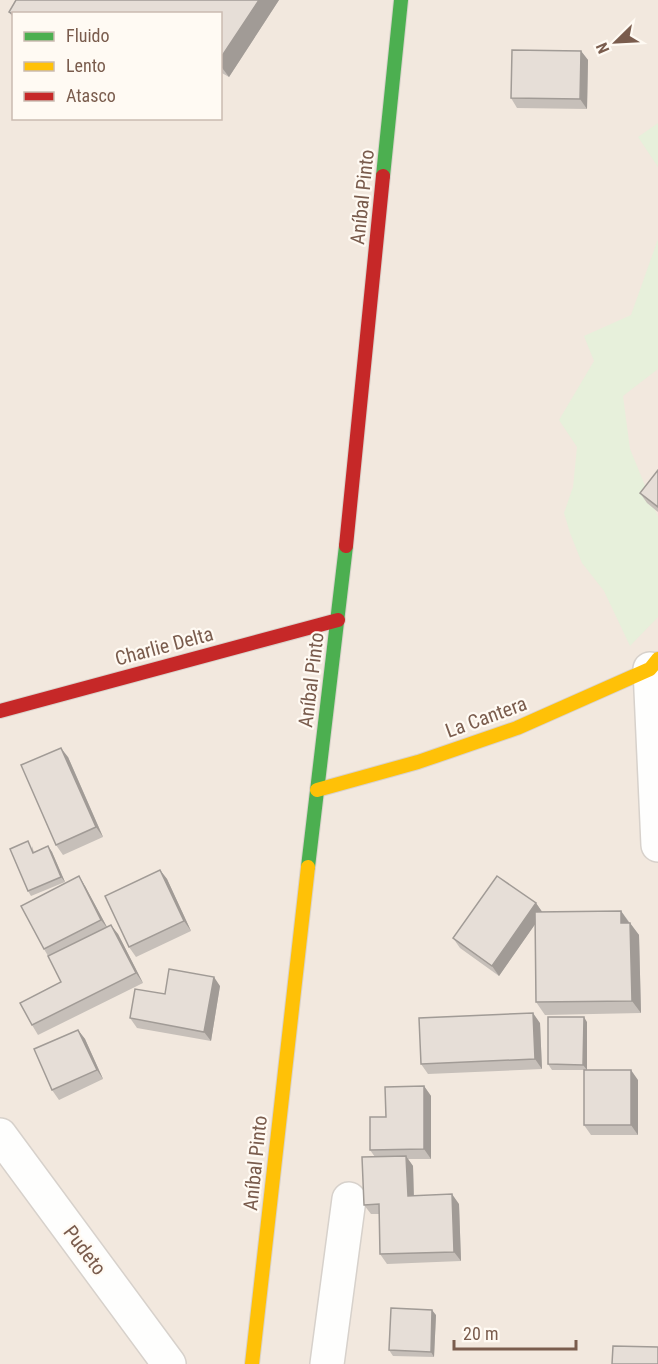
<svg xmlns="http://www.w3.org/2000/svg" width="658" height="1364" viewBox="0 0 658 1364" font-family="'Roboto Condensed',sans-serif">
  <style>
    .residential { fill: #f2e8de; fill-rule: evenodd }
    .green { fill: #e7f0db }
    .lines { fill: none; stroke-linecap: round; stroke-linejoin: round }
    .street-casing { stroke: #d7d1cb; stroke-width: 36 }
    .fast-casing { stroke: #d9d2cb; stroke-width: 16 }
    .slow-casing { stroke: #d9d2cb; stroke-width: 16 }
    .jam-casing { stroke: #d9d2cb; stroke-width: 16 }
    .street { stroke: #fefefd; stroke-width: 33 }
    .fast { stroke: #4caf50; stroke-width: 14 }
    .slow { stroke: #ffc107; stroke-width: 14 }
    .jam { stroke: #c62828; stroke-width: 14 }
    .wall { fill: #c6bfb9 }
    .shaded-wall { fill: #a19b96 }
    .building { fill: #e6ded7; stroke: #a19b96; stroke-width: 1.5 }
    .labels { text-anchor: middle; stroke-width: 4.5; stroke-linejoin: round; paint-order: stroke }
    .street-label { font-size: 20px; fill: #7a5c4d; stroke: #fffaf3 }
  </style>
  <rect width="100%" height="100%" fill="#f9f5f0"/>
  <path class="residential" d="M0,0H658V1364H0ZM14,14H220V118H14Z"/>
  <path class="green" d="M658,123V167L638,137Z
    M658,239V369L623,396L630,449L658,517V617L630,646L604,591L582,563L570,533L564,513L573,487L577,447L559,420L594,361L584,336L631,315Z"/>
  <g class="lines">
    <defs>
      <path id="street" d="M650,669L658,845
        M0,1135L169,1364
        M327,1364L349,1199"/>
      <path id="fast" d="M383,176L401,0
        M308,867L346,546"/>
      <path id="slow" d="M317,790L418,762L517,728L650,669L658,659
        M252,1364L308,867"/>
      <path id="jam" d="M346,546L383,176
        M0,711L338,620"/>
    </defs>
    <use href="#street" class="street-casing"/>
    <use href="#fast" class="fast-casing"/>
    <use href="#slow" class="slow-casing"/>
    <use href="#jam" class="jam-casing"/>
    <use href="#street" class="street"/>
    <use href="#fast" class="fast"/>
    <use href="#slow" class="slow"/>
    <use href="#jam" class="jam"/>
  </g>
  <path class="wall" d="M16,0H279L229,77L220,72V14H14V19L9,12Z
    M581,51L588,60L587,109L517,108L511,98Z
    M658,470V512L647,503L640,493Z
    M68,757L103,837L63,855L56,845Z
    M32,846L34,852L48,846L52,852L65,882L31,896L28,891Z
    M160,870L167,879L191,931L136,957L129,947Z
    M85,886L107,927L118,934L143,983L38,1035L32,1025L61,982L48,956L44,949Z
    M536,903L542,912L621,911L639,935L641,1013L545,1015L536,1002L535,924L499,976L460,948L453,938Z
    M220,986L211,1041L137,1028L130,1018L165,994Z
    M587,1022V1070H552L548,1064Z
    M540,1023L542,1069L428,1074L421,1064Z
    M78,1030L85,1039L103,1079L59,1100L52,1090Z
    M638,1080V1135H591L584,1125Z
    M424,1086L431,1096V1159H408L413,1166L414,1196L459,1204L461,1261L387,1264L380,1254L379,1214H371L364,1205L375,1157L370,1150L386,1117Z
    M436,1315L434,1357L393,1356L389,1350Z"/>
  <path class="shaded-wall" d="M259,0H279L229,77L220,65V59Z
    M581,51L588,60L587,109L580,99Z
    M61,748L68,757L103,837L96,827Z
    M48,846L52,852L65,882L61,877Z
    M160,870L167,879L191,931L184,921Z
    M79,876L85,886L108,929L101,920Z
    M536,903L543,913L499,976L492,966Z
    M621,911L630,924L621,923Z
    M630,923L639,935L641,1013L632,1001Z
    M111,925L118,934L143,983L136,973Z
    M214,977L220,986L211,1041L204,1032Z
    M533,1013L540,1023L542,1069L535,1059Z
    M584,1017L587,1022V1070L583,1065Z
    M78,1030L85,1039L103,1079L97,1070Z
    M631,1070L638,1080V1135L631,1125Z
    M424,1086L431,1096V1159L424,1149Z
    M406,1156L413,1166L414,1205L408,1196Z
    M452,1194L459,1204L461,1261L454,1252Z
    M432,1310L436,1315L434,1357L431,1352Z"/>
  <path class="building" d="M16,0H259L220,59V14H14V15L9,12Z
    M512,50L581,51L580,99L511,98Z
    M658,470V507L640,493Z
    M61,748L96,827L56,845L21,765Z
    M28,841L33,853L48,846L61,877L28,891L10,849Z
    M160,870L184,921L129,947L105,896Z
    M79,876L101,920L44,949L21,906Z
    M497,876L536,903L492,966L453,938Z
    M621,911V923H630L632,1001L536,1002L535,912Z
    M111,925L136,973L32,1025L20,1003L61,982L48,956Z
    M169,969L214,977L204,1032L130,1018L135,989L165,994Z
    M533,1013L535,1059L421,1064L419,1018Z
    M548,1017H584L583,1065L548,1064Z
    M78,1030L97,1070L52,1090L34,1049Z
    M584,1070H631V1125H584Z
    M424,1086V1149L370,1150V1117H386L385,1087Z
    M406,1156L408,1196L452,1194L454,1252L380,1254L379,1204L364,1205L362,1157Z
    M391,1308L432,1310L431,1352L389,1350Z
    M613,1346L658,1347V1364H612Z"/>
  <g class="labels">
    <g class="street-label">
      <text transform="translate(362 197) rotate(-84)" y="7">Aníbal Pinto</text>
      <text transform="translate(164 646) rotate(-15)" y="7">Charlie Delta</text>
      <text transform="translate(311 680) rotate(-83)" y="7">Aníbal Pinto</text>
      <text transform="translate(486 717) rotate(-20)" y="7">La Cantera</text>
      <text transform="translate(255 1163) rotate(-84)" y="7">Aníbal Pinto</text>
      <text transform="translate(85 1250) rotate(53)" y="7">Pudeto</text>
    </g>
  </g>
  <rect x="12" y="12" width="210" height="108" fill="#fffaf3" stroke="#cabbb1" stroke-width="1.5"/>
  <rect x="24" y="32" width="30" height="9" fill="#4caf50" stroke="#cabbb1" stroke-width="1.5"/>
  <text x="66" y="42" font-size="18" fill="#7a5c4d">Fluido</text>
  <rect x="24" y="62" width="30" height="9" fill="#ffc107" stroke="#cabbb1" stroke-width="1.5"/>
  <text x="66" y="72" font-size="18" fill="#7a5c4d">Lento</text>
  <rect x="24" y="92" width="30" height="9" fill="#c62828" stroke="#cabbb1" stroke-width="1.5"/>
  <text x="66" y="102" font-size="18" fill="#7a5c4d">Atasco</text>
  <g transform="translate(616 42) rotate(246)" stroke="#fffaf3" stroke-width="4.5" paint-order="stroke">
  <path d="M0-4.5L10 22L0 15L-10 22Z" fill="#7a5c4d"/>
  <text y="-9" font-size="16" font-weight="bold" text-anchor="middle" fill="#7a5c4d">N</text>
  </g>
  <path d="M454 1340v9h122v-9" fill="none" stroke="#7a5c4d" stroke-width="3"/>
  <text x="463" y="1340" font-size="18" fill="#7a5c4d" stroke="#fffaf3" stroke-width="4.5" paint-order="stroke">20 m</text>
</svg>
